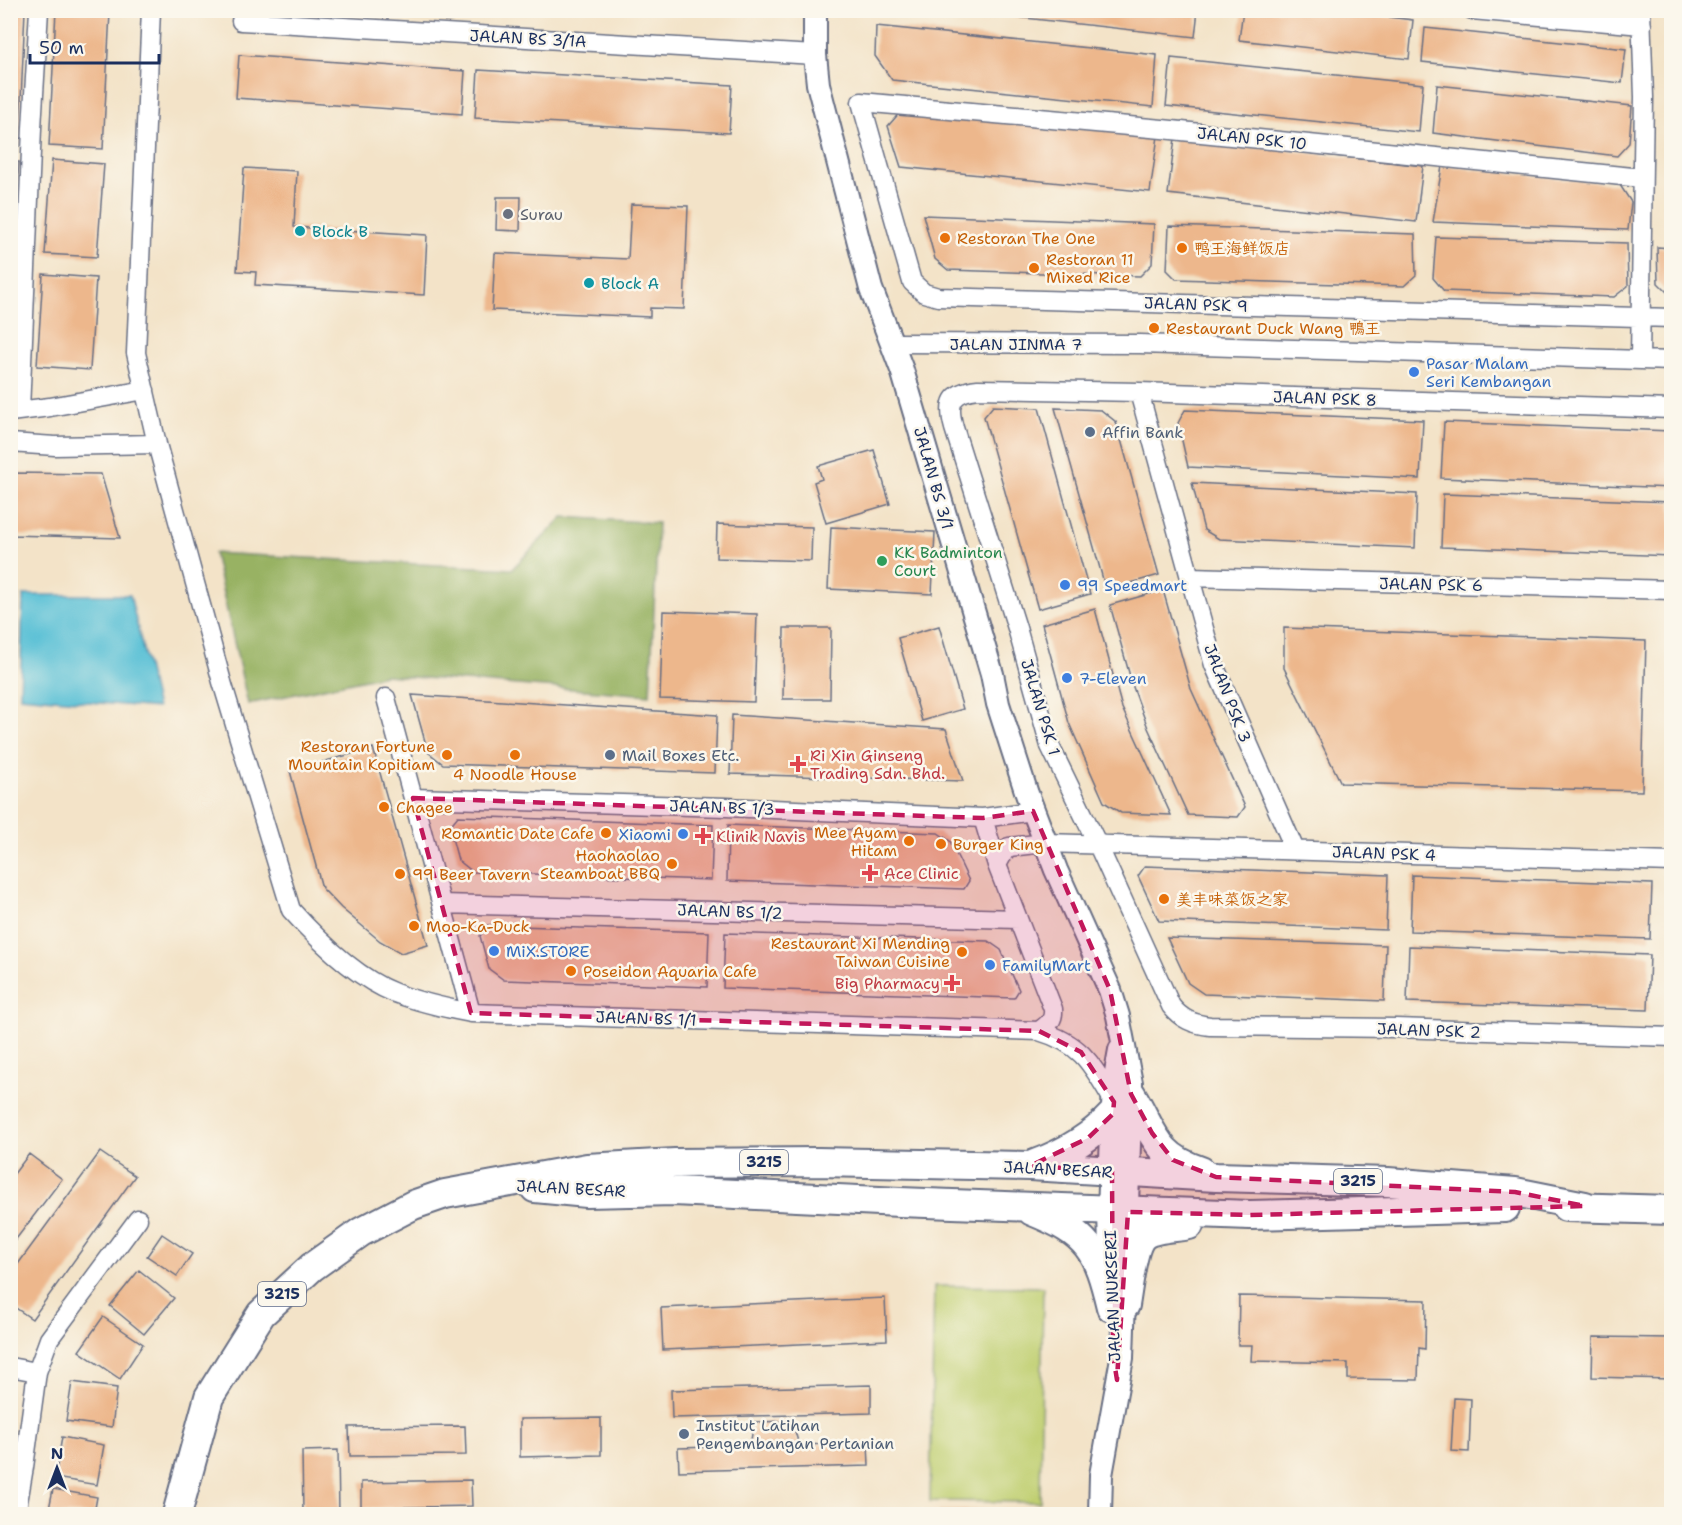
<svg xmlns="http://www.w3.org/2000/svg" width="1682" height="1525" viewBox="0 0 1682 1525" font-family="'Shantell Sans','LXGW WenKai TC',sans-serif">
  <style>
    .green { fill: #c0cf71; stroke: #6e7f68; stroke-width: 1.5 }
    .forest { fill: #98b263; stroke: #5a7060; stroke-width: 1.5 }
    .water { fill: #57bfd5; stroke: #39779a; stroke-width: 1.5 }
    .building { fill: #edb78c }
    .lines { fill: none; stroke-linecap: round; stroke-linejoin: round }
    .minor-casing { stroke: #676e83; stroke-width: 21 }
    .tertiary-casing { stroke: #676e83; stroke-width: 26 }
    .primary-casing { stroke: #676e83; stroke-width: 32 }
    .minor { stroke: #fff; stroke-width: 18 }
    .tertiary { stroke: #fff; stroke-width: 22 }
    .primary { stroke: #fff; stroke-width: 28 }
    .marked { fill: #c2185b; fill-opacity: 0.2; stroke: #c2185b; stroke-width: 4.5; stroke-dasharray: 12 8; stroke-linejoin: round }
    .worship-dot { fill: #6b7280; stroke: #fbf7ec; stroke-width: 2 }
    .culture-dot { fill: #0f9aa8; stroke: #fbf7ec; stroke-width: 2 }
    .food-dot { fill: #e8710a; stroke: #fbf7ec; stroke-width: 2 }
    .shop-dot { fill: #3f7fe0; stroke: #fbf7ec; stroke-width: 2 }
    .service-dot { fill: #5c6f8a; stroke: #fbf7ec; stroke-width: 2 }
    .leisure-dot { fill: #2e9e5b; stroke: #fbf7ec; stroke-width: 2 }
    .health-dot { fill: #e0444e; stroke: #fbf7ec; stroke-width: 2 }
    .labels { text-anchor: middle; stroke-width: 5; stroke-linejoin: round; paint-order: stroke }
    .shield { fill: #fbf7ec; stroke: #5e6b89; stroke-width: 1.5 }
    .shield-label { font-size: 15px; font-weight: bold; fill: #1b2f5e }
    .street-label { font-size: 16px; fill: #1b2f5e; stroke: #fbf7ec }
    .worship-label { font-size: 16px; fill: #5b616d; stroke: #fbf7ec; text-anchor: start }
    .culture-label { font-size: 16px; fill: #0d838f; stroke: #fbf7ec; text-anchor: start }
    .food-label { font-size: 16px; fill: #c56008; stroke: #fbf7ec; text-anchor: start }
    .shop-label { font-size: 16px; fill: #366cbe; stroke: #fbf7ec; text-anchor: start }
    .service-label { font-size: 16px; fill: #4e5e75; stroke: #fbf7ec; text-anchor: start }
    .leisure-label { font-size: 16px; fill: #27864d; stroke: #fbf7ec; text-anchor: start }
    .health-label { font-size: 16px; fill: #be3a42; stroke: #fbf7ec; text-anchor: start }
  </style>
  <rect width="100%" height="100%" fill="#fbf7ec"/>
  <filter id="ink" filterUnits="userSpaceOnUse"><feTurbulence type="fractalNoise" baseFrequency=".0167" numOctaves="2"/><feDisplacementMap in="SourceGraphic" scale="12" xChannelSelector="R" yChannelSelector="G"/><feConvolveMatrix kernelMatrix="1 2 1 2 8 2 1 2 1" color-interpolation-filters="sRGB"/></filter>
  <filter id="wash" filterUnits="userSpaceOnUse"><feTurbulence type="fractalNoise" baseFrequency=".008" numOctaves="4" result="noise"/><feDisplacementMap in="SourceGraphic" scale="24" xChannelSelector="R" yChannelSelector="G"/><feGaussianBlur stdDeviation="1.35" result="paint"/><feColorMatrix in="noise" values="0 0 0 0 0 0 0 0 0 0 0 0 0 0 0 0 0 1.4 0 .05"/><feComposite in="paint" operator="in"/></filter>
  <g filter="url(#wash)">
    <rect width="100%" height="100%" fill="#f3e3c8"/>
    <path class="green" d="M934,1286L1043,1287L1040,1502L930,1501Z"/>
    <path class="forest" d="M563,517L658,523L650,695L385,675L248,704L214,553L512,569Z"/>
    <path class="water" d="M23,595H130L157,708L20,696Z"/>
    <g id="blocks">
      <path class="building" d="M10,10H25L19,146L10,145Z
        M56,10L110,12L103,149L49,146Z
        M991,10H1198L1195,37L990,14Z
        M1243,10H1329L1413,20L1409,59L1239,40Z
        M876,26L1157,55L1153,107L892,80L875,56Z
        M1425,28L1626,49L1622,83L1422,62Z
        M239,55L465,71L462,114L236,98Z
        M1171,58L1423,84L1419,132L1166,106Z
        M478,70L732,85L729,133L475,118Z
        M1437,85L1632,106L1629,143L1617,156L1433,133Z
        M903,109L1158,136L1150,192L901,167L888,126Z
        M1175,138L1423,166L1416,222L1168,194Z
        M52,160L104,164L97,257L45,254Z
        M10,162H19L12,243H10Z
        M1442,166L1620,185L1631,202L1628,230L1433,222Z
        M244,168L297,171L294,227L427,235L424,295L255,285L256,272L237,271Z
        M497,197H521L520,231L496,230Z
        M631,204L688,206L684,309L650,308V317L492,310L495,253L628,259Z
        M923,215L1154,224L1152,264L1140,276L948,270L935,259Z
        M1169,226L1415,234L1416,275L1404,286L1176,279L1167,270Z
        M1436,237L1627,243L1628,286L1614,297L1444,291L1433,278Z
        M1657,247L1671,248V296L1658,283Z
        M43,274L96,278L90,370L37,366Z
        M993,406L1039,408L1090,594L1038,609L984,417Z
        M1055,408L1101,410L1116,422L1159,575L1106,590Z
        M1185,410L1423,420L1420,479L1188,467L1178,423Z
        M1444,422L1671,431V488L1441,478Z
        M874,450L890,504L826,523L814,482L822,479L818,466Z
        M10,473L101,474L120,538L10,535Z
        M1192,483L1417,494L1415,548L1219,539L1204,530Z
        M1443,494L1671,502V556L1441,547Z
        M717,524L812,527L811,561L716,558Z
        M831,527L935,532L932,594L828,589Z
        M1163,590L1191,689L1245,807L1238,817L1188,815L1148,728L1133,687L1110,605Z
        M1095,609L1122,708L1171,815L1121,813L1104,802L1069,723L1042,624Z
        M663,611L757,614L754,702L660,699Z
        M939,626L963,709L922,721L898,638Z
        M784,628H831L830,699H783Z
        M1284,628L1646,641L1642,791L1341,783L1284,668Z
        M412,695L717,715L715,773L443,764L428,752Z
        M732,715L946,729L963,781L730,774Z
        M373,748L428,945L401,953L380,941L341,908L322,888L290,771Z
        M458,816L713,825L711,880L473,872L458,860L449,827Z
        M728,825L938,833L950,841L969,881L964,889L727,881Z
        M1145,866L1388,875L1386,930L1159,921L1138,876Z
        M1412,875L1652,884L1650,939L1410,931Z
        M488,925L709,932L707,987L504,980L489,969L480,936Z
        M725,933L988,941L1001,950L1019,990L1014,998L723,988Z
        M1167,938L1386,945L1384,1001L1204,994L1188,983Z
        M1409,946L1650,955L1648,1010L1407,1002Z
        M100,1152L135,1176L32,1319L10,1304V1275Z
        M29,1154L62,1179L10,1247V1179Z
        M162,1234L192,1254L177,1276L147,1256Z
        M139,1270L174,1298L144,1334L110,1306Z
        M1239,1296L1426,1300L1425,1349L1419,1348L1418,1380L1348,1379V1363L1251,1361L1252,1345H1238Z
        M885,1298L887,1340L663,1350L661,1308Z
        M103,1317L143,1344L120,1379L79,1351Z
        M1593,1337L1671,1338V1379L1592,1377Z
        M72,1382L117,1388L112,1427L66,1421Z
        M871,1385V1413L672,1418L671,1390Z
        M1454,1398L1471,1399L1469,1452L1451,1451Z
        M601,1418V1455L520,1457V1419Z
        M792,1421L799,1445L868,1443L869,1466L679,1471L678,1448L750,1446L754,1422Z
        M465,1426L466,1455L350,1456L349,1427Z
        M62,1437L104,1445L97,1485L55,1478Z
        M338,1450L339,1514H303L302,1451Z
        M471,1480L472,1506L361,1508V1482Z
        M53,1489L97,1497L94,1514H48Z
        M1013,1510V1514H939V1511Z"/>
    </g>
  </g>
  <g filter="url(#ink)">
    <use href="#blocks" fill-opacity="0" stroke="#676e83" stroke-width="1.5"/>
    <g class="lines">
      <defs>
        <path id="minor" d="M151,10L136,353L157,444L222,682L291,910C318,940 356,978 395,993C419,1002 445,1008 471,1013L1039,1031C1083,1044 1092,1065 1114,1102
          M1472,10L1642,25
          M241,21L815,55
          M1642,178L1162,129L861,102L912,282L924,293L938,297L1672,318
          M892,343L1140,344L1672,361
          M1640,359L1644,97L1641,10
          M1139,392L1214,665L1295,850
          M1672,409L1139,392L978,389C951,392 947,403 954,428L1017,628L1050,746L1097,843L1171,1006C1181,1019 1193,1024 1210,1026L1396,1028L1672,1037
          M20,410L32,128L39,10
          M10,412L50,407L145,390
          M10,443L55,446L157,444
          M1190,577L1672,590
          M386,698L471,1013
          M413,798L726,807L983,818L997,865L1053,1009C1054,1021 1048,1024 1039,1031
          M983,818L1033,811
          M997,865L1004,852L1009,847L1045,843L1672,862
          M442,904L1018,919
          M10,1367L37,1372
          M16,1514L24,1467L37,1372L49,1339L138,1219"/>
        <path id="tertiary" d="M815,10V55L818,84L871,289L902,370L992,674L998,704L1027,794L1056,870L1110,990L1118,1016L1131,1083L1122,1358L1101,1475L1100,1514
          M1111,1286L1109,1211L1114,1083L1120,1050"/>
        <path id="primary" d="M1131,1094C1154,1131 1154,1156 1201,1171
          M1035,1164C1065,1153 1091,1138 1113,1114
          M535,1188L587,1193L674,1191L900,1202L1250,1215L1505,1208
          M1566,1207L1672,1210
          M1032,1211C1089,1234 1097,1249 1111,1307
          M1125,1305C1128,1289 1132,1246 1143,1236C1153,1227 1176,1228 1189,1225
          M177,1514L209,1397L261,1314L312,1267L361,1232L413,1205L445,1194L587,1168L675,1163L818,1162L1030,1166L1216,1177L1388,1182L1515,1192L1585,1206"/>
      </defs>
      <use href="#minor" class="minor-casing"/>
      <use href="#tertiary" class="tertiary-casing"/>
      <use href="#primary" class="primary-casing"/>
      <use href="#minor" class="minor"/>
      <use href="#tertiary" class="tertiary"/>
      <use href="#primary" class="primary"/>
    </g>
  </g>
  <path class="marked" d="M413,798L983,818L1033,811L1110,990L1131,1094L1152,1133L1173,1160L1216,1177L1515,1192L1585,1206L1250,1215L1128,1212L1117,1380L1113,1355L1112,1171L1030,1166L1088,1138L1113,1114L1114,1102L1081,1052L1039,1031L471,1013Z"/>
  <circle class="worship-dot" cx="508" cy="214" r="6"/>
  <g class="culture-dot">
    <circle cx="300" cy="231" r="6"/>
    <circle cx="589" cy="283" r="6"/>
  </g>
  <g class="food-dot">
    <circle cx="945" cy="238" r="6"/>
    <circle cx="1182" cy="248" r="6"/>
    <circle cx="1034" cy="268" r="6"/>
    <circle cx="1154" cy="328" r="6"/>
    <circle cx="447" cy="755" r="6"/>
    <circle cx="515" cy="755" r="6"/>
    <circle cx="384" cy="807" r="6"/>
    <circle cx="606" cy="833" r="6"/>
    <circle cx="909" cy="841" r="6"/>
    <circle cx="941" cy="844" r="6"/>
    <circle cx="672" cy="864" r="6"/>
    <circle cx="400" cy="874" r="6"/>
    <circle cx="1164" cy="899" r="6"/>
    <circle cx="414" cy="926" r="6"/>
    <circle cx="962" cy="952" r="6"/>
    <circle cx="571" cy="971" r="6"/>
  </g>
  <g class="shop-dot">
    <circle cx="1414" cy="372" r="6"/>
    <circle cx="1065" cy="585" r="6"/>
    <circle cx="1067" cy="678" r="6"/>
    <circle cx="683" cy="834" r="6"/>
    <circle cx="494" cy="951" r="6"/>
    <circle cx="990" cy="965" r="6"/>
  </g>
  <g class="service-dot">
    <circle cx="1090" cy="432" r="6"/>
    <circle cx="610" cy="755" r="6"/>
    <circle cx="684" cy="1434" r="6"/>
  </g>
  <circle class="leisure-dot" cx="882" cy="561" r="6"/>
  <g class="health-dot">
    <path d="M795 755h6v6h6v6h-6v6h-6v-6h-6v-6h6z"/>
    <path d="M700 827h6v6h6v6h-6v6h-6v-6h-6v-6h6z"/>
    <path d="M867 864h6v6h6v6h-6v6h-6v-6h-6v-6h6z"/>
    <path d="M949 974h6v6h6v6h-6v6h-6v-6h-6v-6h6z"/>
  </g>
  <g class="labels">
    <g class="shield">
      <rect x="740" y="1150" width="48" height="24" rx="4.5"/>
      <rect x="1334" y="1169" width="48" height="24" rx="4.5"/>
      <rect x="258" y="1282" width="48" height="24" rx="4.5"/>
    </g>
    <g class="shield-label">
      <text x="764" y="1167">3215</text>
      <text x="1358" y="1186">3215</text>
      <text x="282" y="1299">3215</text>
    </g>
    <g class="street-label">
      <text transform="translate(528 38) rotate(3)" y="6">JALAN BS 3/1A</text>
      <text transform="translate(1252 138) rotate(6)" y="6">JALAN PSK 10</text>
      <text transform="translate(1196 304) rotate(2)" y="6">JALAN PSK 9</text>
      <text x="1016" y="350">JALAN JINMA 7</text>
      <text transform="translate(1325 398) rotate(2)" y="6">JALAN PSK 8</text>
      <text transform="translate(934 478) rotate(74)" y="6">JALAN BS 3/1</text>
      <text transform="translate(1431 584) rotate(1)" y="6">JALAN PSK 6</text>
      <text transform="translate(1228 693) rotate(69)" y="6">JALAN PSK 3</text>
      <text transform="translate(1041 707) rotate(73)" y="6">JALAN PSK 1</text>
      <text transform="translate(722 807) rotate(2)" y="6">JALAN BS 1/3</text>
      <text transform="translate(1384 853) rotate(2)" y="6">JALAN PSK 4</text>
      <text transform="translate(730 911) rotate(2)" y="6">JALAN BS 1/2</text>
      <text transform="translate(646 1018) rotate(2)" y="6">JALAN BS 1/1</text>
      <text transform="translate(1429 1030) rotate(2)" y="6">JALAN PSK 2</text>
      <text transform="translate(1058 1169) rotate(3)" y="6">JALAN BESAR</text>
      <text transform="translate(571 1188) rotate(3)" y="6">JALAN BESAR</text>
      <text transform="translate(1112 1296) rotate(-92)" y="6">JALAN NURSERI</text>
    </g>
    <g class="worship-label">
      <text x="520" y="220">Surau</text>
    </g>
    <g class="culture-label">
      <text x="312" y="237">Block B</text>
      <text x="601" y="289">Block A</text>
    </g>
    <g class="food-label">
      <text x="957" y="244">Restoran The One</text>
      <text x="1194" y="254">鸭王海鲜饭店</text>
      <text x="1046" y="265">Restoran 11<tspan x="1046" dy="18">Mixed Rice</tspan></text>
      <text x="1166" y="334">Restaurant Duck Wang 鴨王</text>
      <text x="435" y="752" text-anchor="end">Restoran Fortune<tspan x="435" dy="18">Mountain Kopitiam</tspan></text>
      <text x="515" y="780" text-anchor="middle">4 Noodle House</text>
      <text x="396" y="813">Chagee</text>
      <text x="897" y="838" text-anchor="end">Mee Ayam<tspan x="897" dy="18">Hitam</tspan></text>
      <text x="594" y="839" text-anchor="end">Romantic Date Cafe</text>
      <text x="953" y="850">Burger King</text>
      <text x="660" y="861" text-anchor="end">Haohaolao<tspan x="660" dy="18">Steamboat BBQ</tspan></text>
      <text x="412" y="880">99 Beer Tavern</text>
      <text x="1176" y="905">美丰味菜饭之家</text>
      <text x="426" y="932">Moo-Ka-Duck</text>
      <text x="950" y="949" text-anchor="end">Restaurant Xi Mending<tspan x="950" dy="18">Taiwan Cuisine</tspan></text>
      <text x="583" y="977">Poseidon Aquaria Cafe</text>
    </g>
    <g class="shop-label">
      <text x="1426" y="369">Pasar Malam<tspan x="1426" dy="18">Seri Kembangan</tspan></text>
      <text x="1077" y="591">99 Speedmart</text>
      <text x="1079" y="684">7-Eleven</text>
      <text x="671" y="840" text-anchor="end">Xiaomi</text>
      <text x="506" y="957">MiX.STORE</text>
      <text x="1002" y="971">FamilyMart</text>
    </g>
    <g class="service-label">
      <text x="1102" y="438">Affin Bank</text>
      <text x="622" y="761">Mail Boxes Etc.</text>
      <text x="696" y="1431">Institut Latihan<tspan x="696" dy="18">Pengembangan Pertanian</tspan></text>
    </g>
    <g class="leisure-label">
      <text x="894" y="558">KK Badminton<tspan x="894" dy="18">Court</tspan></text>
    </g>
    <g class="health-label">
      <text x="810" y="761">Ri Xin Ginseng<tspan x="810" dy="18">Trading Sdn. Bhd.</tspan></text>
      <text x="716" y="842">Klinik Navis</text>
      <text x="884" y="879">Ace Clinic</text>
      <text x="940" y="989" text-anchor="end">Big Pharmacy</text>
    </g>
  </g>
  <rect width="1682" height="1525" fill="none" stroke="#fbf7ec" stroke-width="36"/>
  <g transform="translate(57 1468)" stroke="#fbf7ec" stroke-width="4.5" paint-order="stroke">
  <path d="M0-4.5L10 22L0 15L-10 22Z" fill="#1b2f5e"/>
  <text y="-9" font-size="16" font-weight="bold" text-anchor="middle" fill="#1b2f5e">N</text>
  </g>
  <path d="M30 54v9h129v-9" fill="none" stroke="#1b2f5e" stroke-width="3"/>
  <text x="39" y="54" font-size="18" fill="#1b2f5e" stroke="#fbf7ec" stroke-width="4.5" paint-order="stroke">50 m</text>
</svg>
